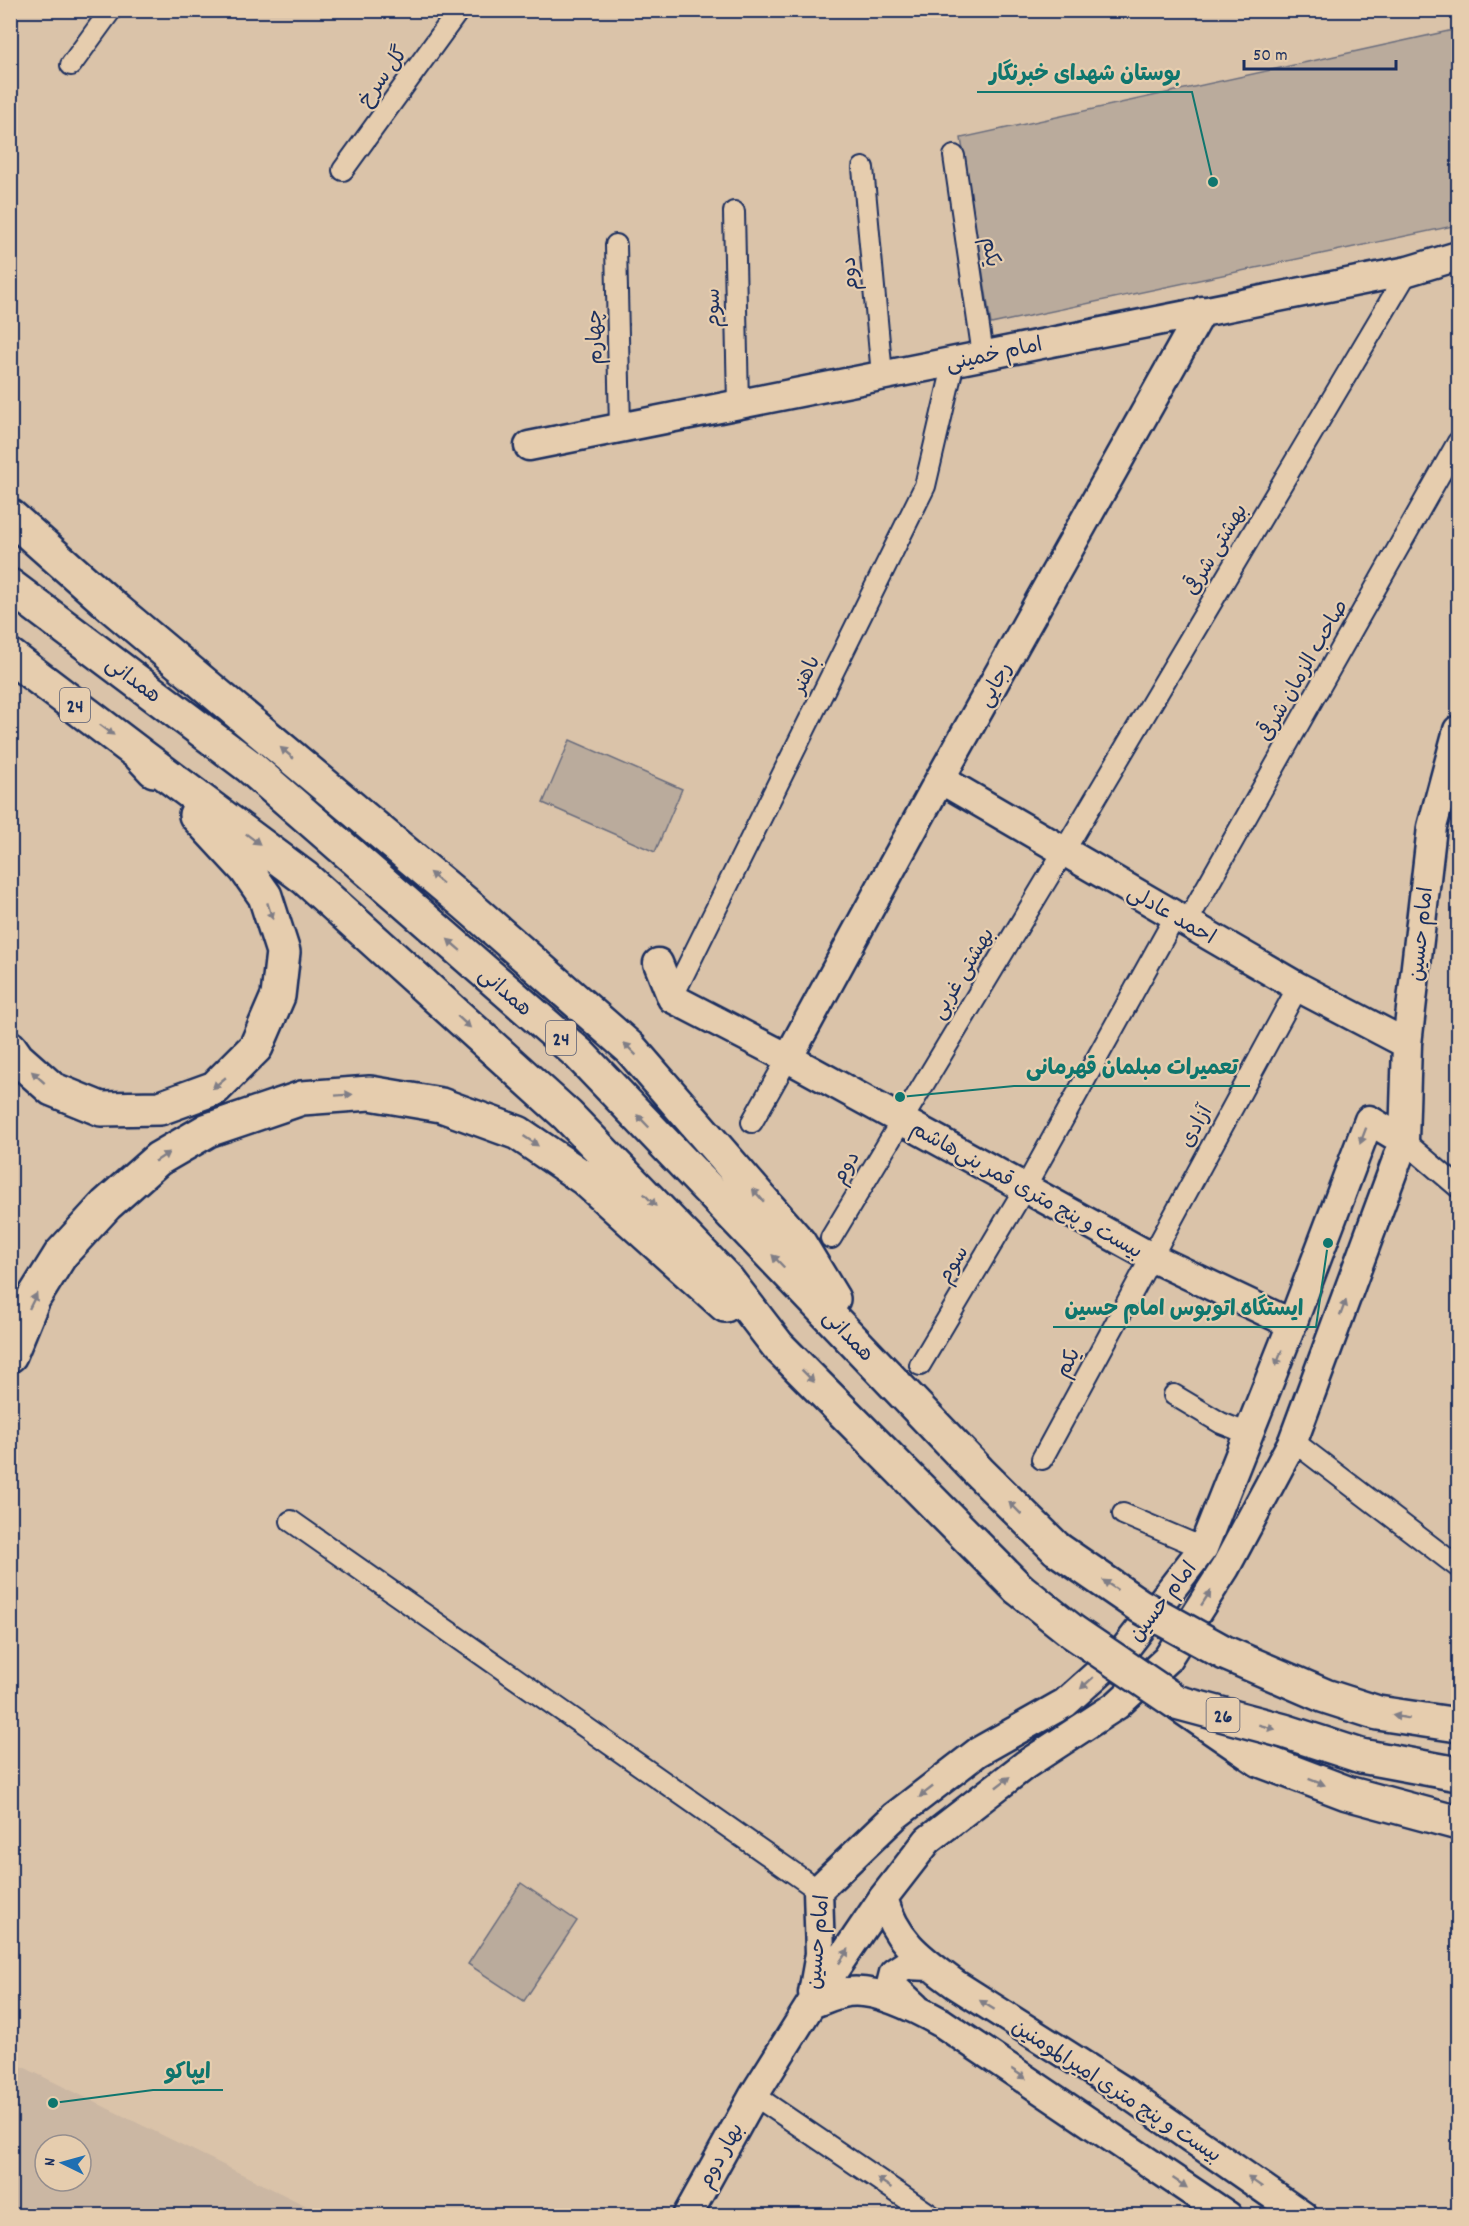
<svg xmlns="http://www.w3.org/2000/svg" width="1469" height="2226" viewBox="0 0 1469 2226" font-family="Dekko,'Playpen Sans Arabic',sans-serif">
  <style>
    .built { fill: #cbb7a3; fill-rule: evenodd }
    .green { fill: #baab9c; stroke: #6a6d7d; stroke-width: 1.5 }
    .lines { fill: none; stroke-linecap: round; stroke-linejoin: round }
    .street-casing { stroke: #1b2f5e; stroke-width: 24 }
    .secondary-casing { stroke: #1b2f5e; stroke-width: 33 }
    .highway-casing { stroke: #1b2f5e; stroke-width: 38 }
    .street { stroke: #e6cdae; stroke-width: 20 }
    .secondary { stroke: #e6cdae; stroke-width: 28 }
    .highway { stroke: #e6cdae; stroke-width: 33 }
    .highway-bridge-casing { stroke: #1b2f5e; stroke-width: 38; stroke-linecap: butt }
    .highway-bridge { stroke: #e6cdae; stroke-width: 33 }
    .oneway { fill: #807e86 }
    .labels { text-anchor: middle; stroke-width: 4.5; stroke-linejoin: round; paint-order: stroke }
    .shield { fill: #e6cdae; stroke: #585e76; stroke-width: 1.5 }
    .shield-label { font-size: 20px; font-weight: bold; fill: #1b2f5e }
    .street-label { font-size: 21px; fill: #1b2f5e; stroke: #e6cdae }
    .leader { fill: none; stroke: #0f766e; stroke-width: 2 }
    .callout-dot { fill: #0f766e; stroke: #e6cdae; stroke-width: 2 }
    .callout-label { font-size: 22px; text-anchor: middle; font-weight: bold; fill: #0f766e; stroke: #e6cdae; stroke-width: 4.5; stroke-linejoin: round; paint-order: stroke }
  </style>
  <rect width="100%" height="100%" fill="#dac3a9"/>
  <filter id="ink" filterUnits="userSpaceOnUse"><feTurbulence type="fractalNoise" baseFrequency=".0167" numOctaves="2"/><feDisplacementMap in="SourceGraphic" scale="12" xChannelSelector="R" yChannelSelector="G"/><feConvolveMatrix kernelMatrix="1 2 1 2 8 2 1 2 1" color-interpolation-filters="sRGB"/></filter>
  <g filter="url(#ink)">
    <path class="built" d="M11,2061L325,2215H11ZM45,2145H81V2181H45Z"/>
    <path class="green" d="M1458,29V225L991,324L961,138Z
      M570,740L682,789L655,852L543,803Z
      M521,1883L577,1921L524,2001L468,1964Z"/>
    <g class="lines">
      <defs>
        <path id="street" d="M71,65L111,10
          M954,156L983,355
          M863,168L882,375
          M343,170L459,10
          M734,212L738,404
          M616,245L620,428
          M1187,922L1458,442
          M672,998L925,486L954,362
          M752,1122L788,1058
          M1404,1141L1458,1187
          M831,1238L1064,851L1408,271
          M920,1365L1025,1188L1175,917
          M1174,1395L1221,1423L1249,1434
          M1293,1441L1458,1567
          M1042,1459L1298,987
          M1123,1514L1203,1548
          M291,1521L818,1890
          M754,2095L932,2216"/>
        <path id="secondary" d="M529,446L1408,271L1458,256
          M940,779L1298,987L1407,1044
          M658,963L672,998L788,1058L1151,1257L1292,1324
          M788,1058L940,779L1202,311
          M883,1898C896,1942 920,1958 955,1984L1122,2090L1303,2216
          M813,1993L820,1954L818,1890L895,1816L978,1752L1065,1703L1124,1650L1203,1548L1292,1324L1369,1120L1404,1141
          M811,2004C823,2000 836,1993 848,1992C877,1988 917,2009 942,2023L1228,2216
          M915,2007L891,1985L894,1973L906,1965L931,1966
          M687,2216L754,2095L811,2004L883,1898L928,1840L1025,1765L1117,1705L1167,1659L1225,1568L1293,1441L1404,1141L1407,1044L1432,827L1458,730"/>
        <path id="highway" d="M10,516L115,609L466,904L630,1048L799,1243L833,1299
          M10,586L249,766L579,1054L979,1472L1057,1549
          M10,656L139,754L154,770
          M139,754L305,878L567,1115L728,1281L778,1346L1018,1588
          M10,1048L17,1058L52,1089L101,1109L160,1108L215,1088L256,1047L278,996L283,952L265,896L246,869L196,815
          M10,1355L33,1299L61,1254L106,1205L158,1159L208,1130L302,1098L370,1093L441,1105L518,1133L584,1178L725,1305
          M1180,1705L1260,1760L1347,1793L1458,1823"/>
      </defs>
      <use href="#street" class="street-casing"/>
      <use href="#secondary" class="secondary-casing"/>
      <use href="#highway" class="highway-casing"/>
      <use href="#street" class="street"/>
      <use href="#secondary" class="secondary"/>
      <use href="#highway" class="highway"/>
      <defs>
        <path id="highway-bridge" d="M1057,1549L1140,1606L1225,1653L1325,1696L1378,1713L1458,1725
          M1018,1588L1073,1632L1176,1702L1284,1731L1361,1756L1458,1774"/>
      </defs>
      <use href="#highway-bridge" class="highway-bridge-casing"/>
      <use href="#highway-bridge" class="highway-bridge"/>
    </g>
    <defs><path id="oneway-solid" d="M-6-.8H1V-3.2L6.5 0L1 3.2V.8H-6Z" transform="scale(1.5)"/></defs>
    <g class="oneway">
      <use href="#oneway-solid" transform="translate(107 730) rotate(37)"/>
      <use href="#oneway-solid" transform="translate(287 753) rotate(-140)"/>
      <use href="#oneway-solid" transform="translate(253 839) rotate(37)"/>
      <use href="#oneway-solid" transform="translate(436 878) rotate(-140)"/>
      <use href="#oneway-solid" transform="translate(270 911) rotate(72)"/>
      <use href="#oneway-solid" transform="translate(454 945) rotate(-139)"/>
      <use href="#oneway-solid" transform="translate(464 1022) rotate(42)"/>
      <use href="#oneway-solid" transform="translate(630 1049) rotate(-135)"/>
      <use href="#oneway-solid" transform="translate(38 1077) rotate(-138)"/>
      <use href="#oneway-solid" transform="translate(219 1083) rotate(140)"/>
      <use href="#oneway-solid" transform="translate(344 1095) rotate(-4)"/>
      <use href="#oneway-solid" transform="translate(643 1121) rotate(-134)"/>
      <use href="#oneway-solid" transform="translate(1363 1136) rotate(111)"/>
      <use href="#oneway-solid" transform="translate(531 1141) rotate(34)"/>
      <use href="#oneway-solid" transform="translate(162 1157) rotate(-34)"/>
      <use href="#oneway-solid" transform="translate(758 1195) rotate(-131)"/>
      <use href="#oneway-solid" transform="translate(650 1200) rotate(46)"/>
      <use href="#oneway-solid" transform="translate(778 1261) rotate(-134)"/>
      <use href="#oneway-solid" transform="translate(33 1301) rotate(-64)"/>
      <use href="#oneway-solid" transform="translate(1343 1308) rotate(-70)"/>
      <use href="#oneway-solid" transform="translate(1279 1358) rotate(111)"/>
      <use href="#oneway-solid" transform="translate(808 1376) rotate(45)"/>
      <use href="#oneway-solid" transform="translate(1015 1508) rotate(-135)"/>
      <use href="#oneway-solid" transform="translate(1110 1585) rotate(-146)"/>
      <use href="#oneway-solid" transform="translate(1206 1598) rotate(-57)"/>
      <use href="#oneway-solid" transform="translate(1087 1683) rotate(138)"/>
      <use href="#oneway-solid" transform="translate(1401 1717) rotate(-170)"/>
      <use href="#oneway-solid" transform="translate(1267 1727) rotate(15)"/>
      <use href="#oneway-solid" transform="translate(1003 1782) rotate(-38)"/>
      <use href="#oneway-solid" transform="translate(1317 1782) rotate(21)"/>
      <use href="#oneway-solid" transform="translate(926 1792) rotate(142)"/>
      <use href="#oneway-solid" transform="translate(844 1956) rotate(-56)"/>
      <use href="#oneway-solid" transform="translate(987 2005) rotate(-148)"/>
      <use href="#oneway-solid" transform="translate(1019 2074) rotate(34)"/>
      <use href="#oneway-solid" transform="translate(1255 2182) rotate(-145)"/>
      <use href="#oneway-solid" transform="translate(884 2183) rotate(-146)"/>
      <use href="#oneway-solid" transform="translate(1180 2183) rotate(34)"/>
    </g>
  </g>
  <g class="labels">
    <g class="shield">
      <rect x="60" y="688" width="30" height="34" rx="4.5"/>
      <rect x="546" y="1021" width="30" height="34" rx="4.5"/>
      <rect x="1206.5" y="1698" width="33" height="34" rx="4.5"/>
    </g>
    <g class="shield-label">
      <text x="75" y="712">24</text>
      <text x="561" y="1045">24</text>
      <text x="1223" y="1722">26</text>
    </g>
    <g class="street-label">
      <text transform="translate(382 76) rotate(-54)" y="7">گل سرخ</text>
      <text transform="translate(992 252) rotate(82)" y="7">یکم</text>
      <text transform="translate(849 274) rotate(-95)" y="7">دوم</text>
      <text transform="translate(712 308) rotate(-91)" y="7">سوم</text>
      <text transform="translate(594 337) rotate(-91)" y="7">چهارم</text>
      <text transform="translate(994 353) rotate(-12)" y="7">امام خمینی</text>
      <text transform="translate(1215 549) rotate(-59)" y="7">بهشتی شرقی</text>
      <text transform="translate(1302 670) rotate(-60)" y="7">صاحب الزمان شرقی</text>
      <text transform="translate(805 674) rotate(-64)" y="7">باهنر</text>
      <text transform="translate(134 679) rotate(37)" y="7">همدانی</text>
      <text transform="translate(994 684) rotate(-61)" y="7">رجایی</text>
      <text transform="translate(1172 914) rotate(30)" y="7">احمد عادلی</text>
      <text transform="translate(1420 934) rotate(-84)" y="7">امام حسین</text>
      <text transform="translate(962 973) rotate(-59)" y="7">بهشتی غربی</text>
      <text transform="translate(506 991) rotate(41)" y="7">همدانی</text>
      <text transform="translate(1195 1126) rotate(-61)" y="7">آزادی</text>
      <text transform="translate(845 1167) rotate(-59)" y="7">دوم</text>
      <text transform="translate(1027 1189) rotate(29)" y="7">بیست و پنج متری قمر بنی‌هاشم</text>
      <text transform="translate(952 1264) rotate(-59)" y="7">سوم</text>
      <text transform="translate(849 1335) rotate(46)" y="7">همدانی</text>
      <text transform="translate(1067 1362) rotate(-62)" y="7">یکم</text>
      <text transform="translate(1162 1601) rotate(-52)" y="7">امام حسین</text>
      <text transform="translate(817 1942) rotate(-85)" y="7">امام حسین</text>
      <text transform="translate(1117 2090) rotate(33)" y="7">بیست و پنج متری امیرالمومنین</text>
      <text transform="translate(720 2155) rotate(-61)" y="7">بهار دوم</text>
    </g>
  </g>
  <path class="leader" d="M1213 182L1192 92H977M900 1097L1014 1086H1250M1328 1243L1316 1327H1053M53 2103L153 2090H223"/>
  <g class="callout-dot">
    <circle cx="1213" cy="182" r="6"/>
    <circle cx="900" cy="1097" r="6"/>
    <circle cx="1328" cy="1243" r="6"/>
    <circle cx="53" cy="2103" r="6"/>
  </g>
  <g class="callout-label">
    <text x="1085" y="80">بوستان شهدای خبرنگار</text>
    <text x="1132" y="1074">تعمیرات مبلمان قهرمانی</text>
    <text x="1184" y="1315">ایستگاه اتوبوس امام حسین</text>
    <text x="188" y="2078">ایپاکو</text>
  </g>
  <rect width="1469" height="2226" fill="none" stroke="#e6cdae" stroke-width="36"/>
  <rect x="18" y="18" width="1433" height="2190" fill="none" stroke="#1b2f5e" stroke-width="2" filter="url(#ink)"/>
  <g transform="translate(63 2163) rotate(275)"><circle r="28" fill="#e6cdae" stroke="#958e8e" stroke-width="1.5"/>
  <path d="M0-4.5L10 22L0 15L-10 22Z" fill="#1f6fb2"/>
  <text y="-9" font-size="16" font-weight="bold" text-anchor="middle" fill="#1b2f5e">N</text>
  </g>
  <path d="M1244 60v9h152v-9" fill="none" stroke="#1b2f5e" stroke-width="3"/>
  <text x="1253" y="60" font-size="18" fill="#1b2f5e" stroke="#e6cdae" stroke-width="4.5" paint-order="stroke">50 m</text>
</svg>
